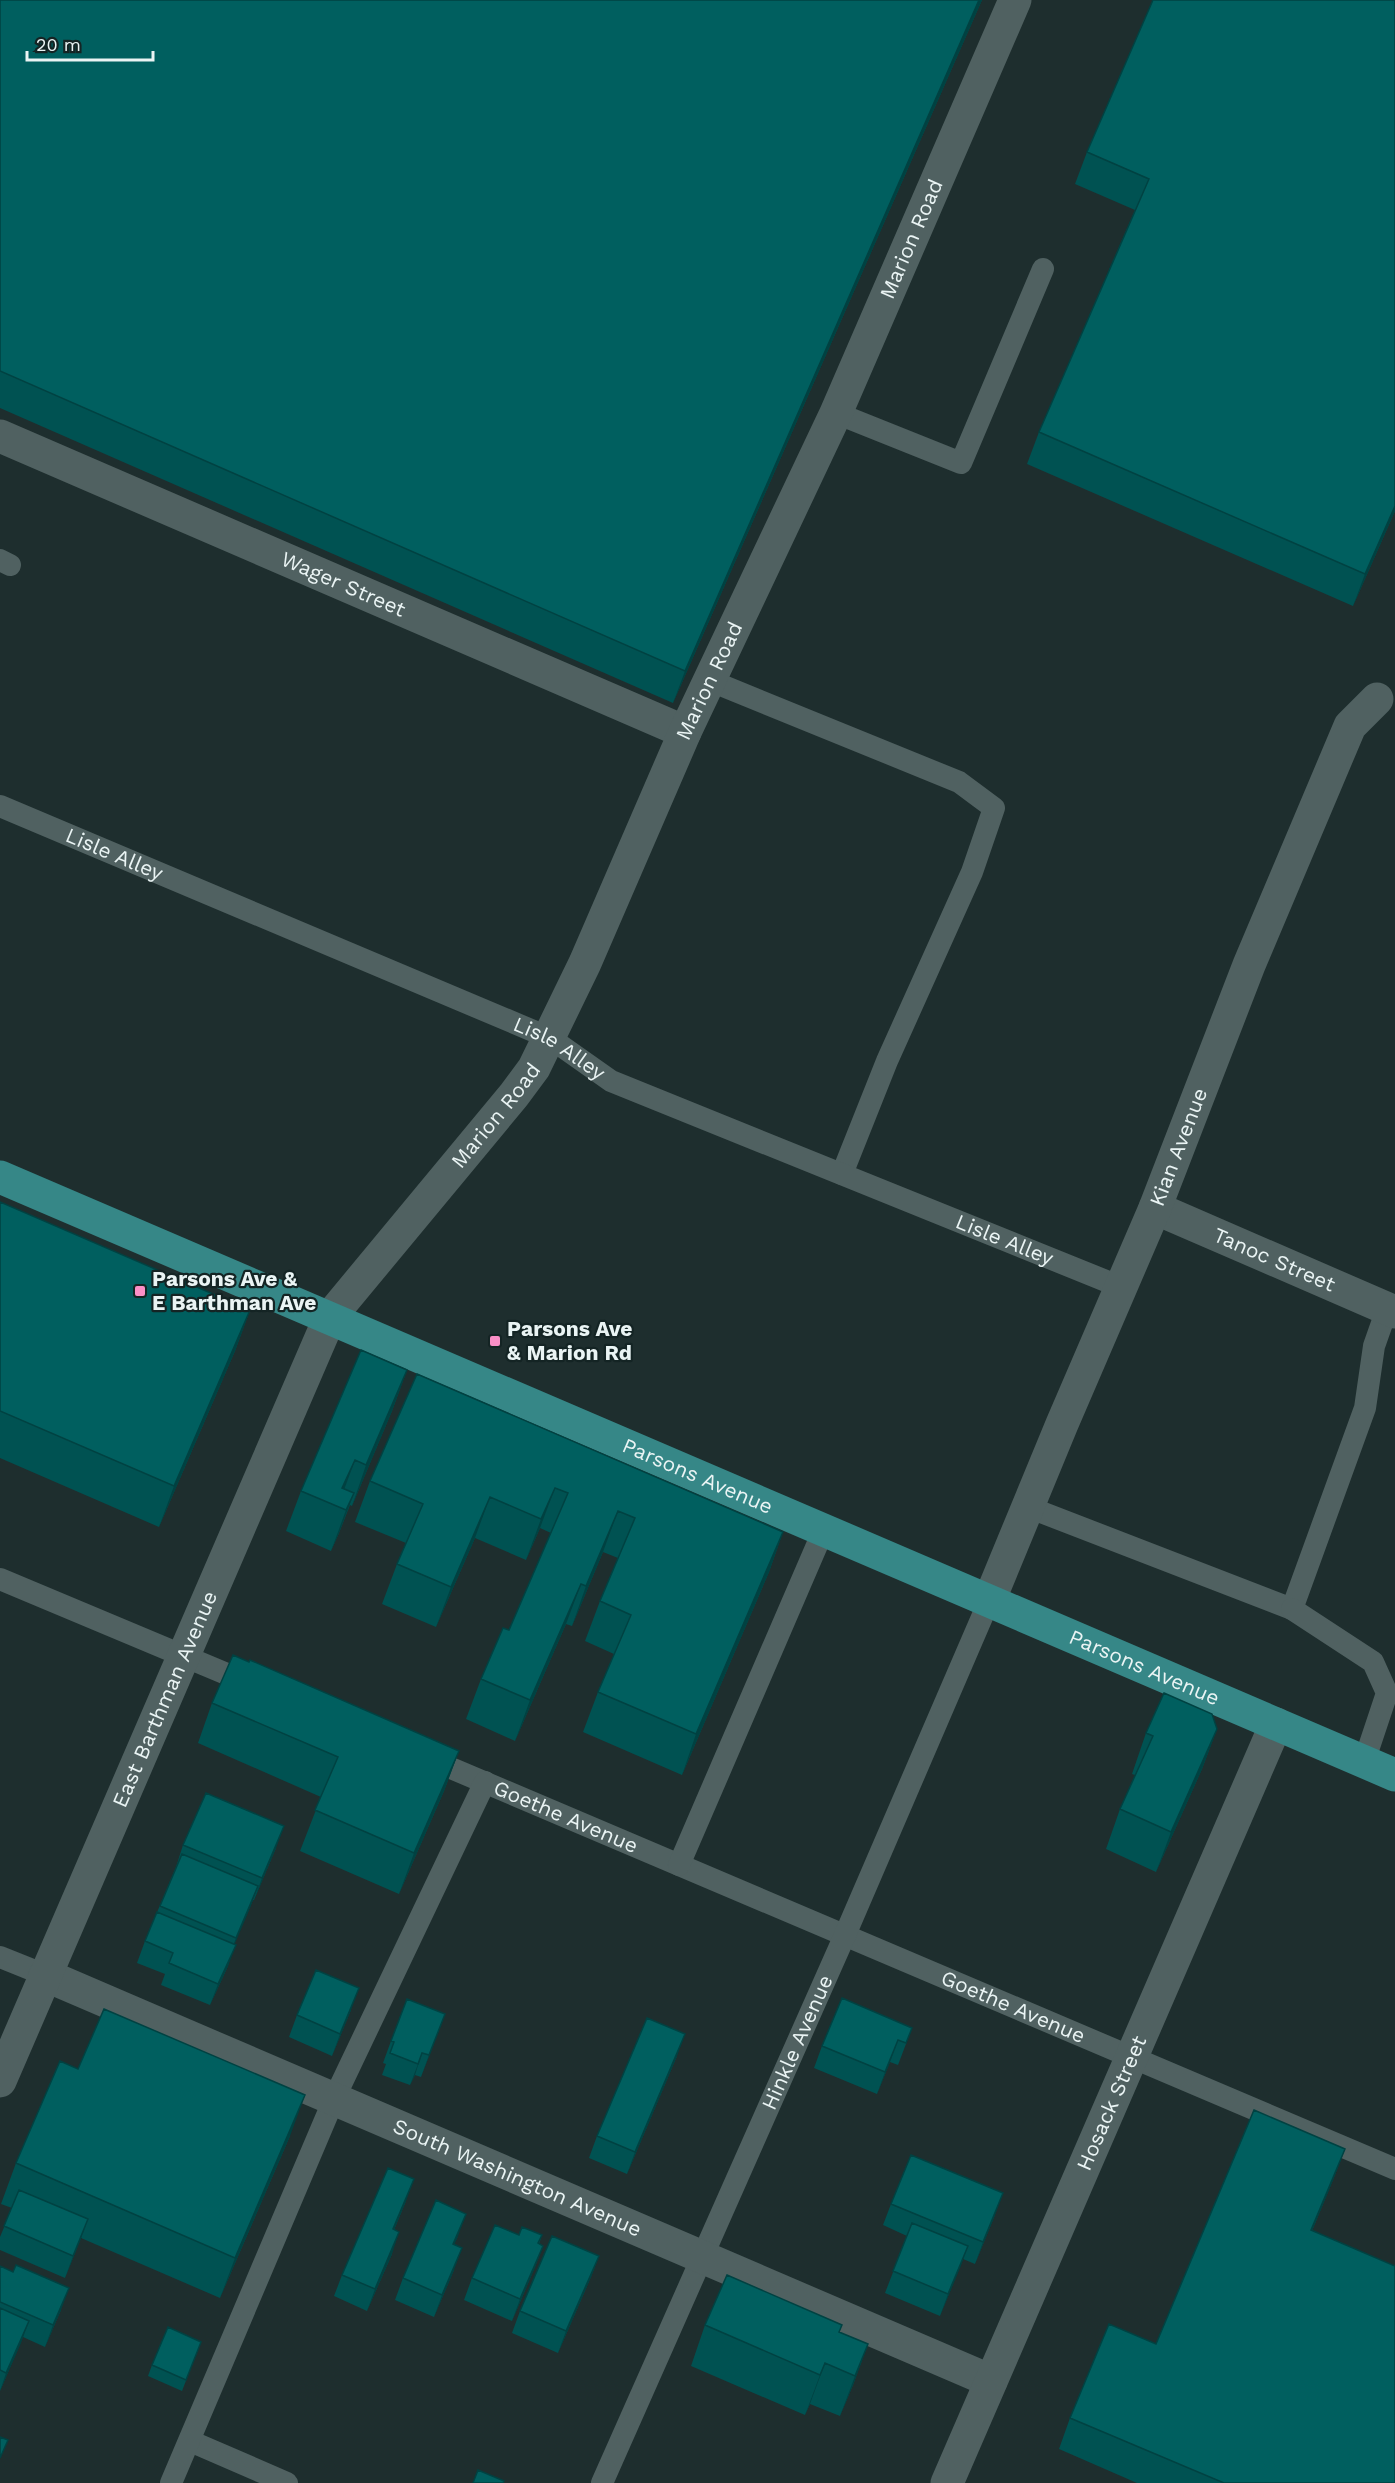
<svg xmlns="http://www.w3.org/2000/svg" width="1395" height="2483" viewBox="0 0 1395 2483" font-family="'Work Sans',sans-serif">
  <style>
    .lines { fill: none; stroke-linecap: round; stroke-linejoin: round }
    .service { stroke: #506161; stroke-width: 22 }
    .minor { stroke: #506161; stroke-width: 33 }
    .tertiary { stroke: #506161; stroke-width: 33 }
    .primary { stroke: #368787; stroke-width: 33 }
    .wall { fill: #005252 }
    .shaded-wall { fill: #004242 }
    .building { fill: #005f5f; stroke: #004242; stroke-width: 1.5 }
    .poi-dot { fill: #fa8fc7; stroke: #142424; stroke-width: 2 }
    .labels { text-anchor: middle; stroke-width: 4.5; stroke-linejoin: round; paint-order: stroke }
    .street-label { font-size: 21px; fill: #eaf4f4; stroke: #142424 }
    .poi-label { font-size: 21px; font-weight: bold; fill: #eaf4f4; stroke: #142424; text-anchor: start }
  </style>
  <rect width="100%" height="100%" fill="#1e2e2e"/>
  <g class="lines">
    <g class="service">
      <path d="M836,413L961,463L1043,269"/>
      <path d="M0,560L10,565"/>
      <path d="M711,681L959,782L994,808L972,872L887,1061L842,1174"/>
      <path id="s1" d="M0,806L550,1038L611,1081L1121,1287"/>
      <path d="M1028,1507L1292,1609L1365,1408L1374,1346L1387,1309"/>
      <path d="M0,1579L253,1685"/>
      <path d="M1292,1609L1373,1662L1387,1693L1364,1762"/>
      <path id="s2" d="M425,1757L1395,2169"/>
      <path d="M679,1865L824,1529"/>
      <path d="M0,1957L45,1975"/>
      <path d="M190,2441L287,2483"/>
      <path d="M171,2483L334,2099L485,1782"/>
      <path id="s3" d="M602,2483L845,1935L989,1601"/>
    </g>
    <g class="minor">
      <path id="s4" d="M0,436L685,732"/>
      <path id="s5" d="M1155,1208L1395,1312"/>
      <path id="s6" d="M989,1601L1062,1424L1155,1208L1249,965L1350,726L1377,699"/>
      <path id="s7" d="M45,1975L991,2381"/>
      <path id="s8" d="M0,2081L330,1317"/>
      <path id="s9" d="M947,2483L1276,1724"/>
    </g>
    <path class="tertiary" id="s10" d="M330,1317L514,1095L534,1068L585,963L685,732L836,413L1015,0"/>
    <path class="primary" id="s11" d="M0,1177L1395,1775"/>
  </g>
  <path class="wall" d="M0,0H982L673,703L0,408Z
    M1395,0V511L1353,606L1027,464L1039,432L1135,210L1075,184L1087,152Z
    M0,1202L250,1310L235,1351L159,1527L0,1458Z
    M407,1370L392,1411L352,1506L350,1505L339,1533L331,1551L286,1531L301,1491Z
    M417,1374L783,1532L769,1572L682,1775L583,1732L598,1692L614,1654L585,1641L600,1601L618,1558L603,1552L572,1626L566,1624L515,1741L466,1719L481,1679L509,1630L551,1533L540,1528L526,1560L475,1538L436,1627L382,1604L397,1564L406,1543L355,1522L370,1481Z
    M212,1703L459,1751L444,1791L399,1894L300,1851L321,1797L198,1743Z
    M1217,1729L1202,1769L1156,1872L1106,1849L1120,1809L1135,1775L1132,1774L1146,1733Z
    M183,1845L276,1848L254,1900H253L234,1944L228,1966L210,2005L161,1985L165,1974L137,1963L145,1941L176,1867Z
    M351,2010L332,2056L289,2037L297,2015Z
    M445,2014L421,2077L415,2075L410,2085L382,2075L386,2064L383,2063L391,2041Z
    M912,2028L898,2065L890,2062L877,2094L814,2068L822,2046Z
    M677,2056L627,2174L589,2158L597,2136Z
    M78,2069L290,2136L220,2298L81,2238L65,2278L0,2250V2237L12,2208L1,2204L16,2163Z
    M1345,2149L1333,2180L1312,2231L1395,2483H1137L1059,2449L1070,2418L1156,2344Z
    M406,2201L394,2230L392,2254L367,2311L334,2296L342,2275Z
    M891,2204L995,2215L975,2264L963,2259L940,2316L885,2293L907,2236L883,2225Z
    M519,2235H542L539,2244L543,2246L535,2267L512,2321L464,2300L472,2278Z
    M458,2236L454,2244V2270L434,2317L395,2300L403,2278Z
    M599,2256L591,2277L558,2353L512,2333L520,2311Z
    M0,2266L61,2310L45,2347L23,2337L0,2391Z
    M705,2325H842L839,2332L868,2344L853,2385L840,2416L810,2404L805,2415L691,2366Z
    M201,2342L182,2391L148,2376L152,2365Z"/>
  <path class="shaded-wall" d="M979,0H982L673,703L685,671Z
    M1395,506V511L1353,606L1365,574Z
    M250,1310L235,1351L159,1527L174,1486Z
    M407,1370L392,1411L352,1506L366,1465Z
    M355,1460L340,1501L342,1488Z
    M555,1488L540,1528L526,1560L541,1519Z
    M354,1493L339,1533L331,1551L346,1510Z
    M490,1497L475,1538L436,1627L451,1587Z
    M618,1511L603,1552L572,1626L586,1586Z
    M783,1532L769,1572L682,1775L696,1734Z
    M581,1584L566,1624L515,1741L530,1700Z
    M1217,1729L1202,1769L1156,1872L1171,1832Z
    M459,1751L444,1791L399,1894L414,1853Z
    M284,1826L276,1848L254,1900L262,1878Z
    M258,1886L250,1908L228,1960L236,1938Z
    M236,1945L228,1966L210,2005L218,1984Z
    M359,1988L351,2010L332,2056L340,2034Z
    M445,2014L437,2036L421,2077L429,2055Z
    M685,2034L677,2056L627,2174L635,2152Z
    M898,2040L890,2062L877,2094L885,2072Z
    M422,2053L415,2075L410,2085L418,2064Z
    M305,2095L290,2136L220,2298L235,2258Z
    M1345,2149L1333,2180L1299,2262L1311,2230Z
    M414,2179L406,2201L385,2251L393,2229Z
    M1003,2193L995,2215L975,2264L983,2242Z
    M466,2214L458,2236L445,2266L453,2244Z
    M88,2219L80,2241L65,2278L73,2256Z
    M399,2232L392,2254L367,2311L375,2289Z
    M543,2246L535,2267L512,2321L520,2299Z
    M968,2246L960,2268L940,2316L948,2294Z
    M462,2248L454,2270L434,2317L442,2295Z
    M599,2256L591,2277L558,2353L566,2331Z
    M69,2288L61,2310L45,2347L53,2325Z
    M29,2321L21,2343L0,2391L6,2373Z
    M868,2344L853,2385L840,2416L855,2376Z
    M825,2363L810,2404L805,2415L820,2375Z"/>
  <path class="building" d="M0,0H979L685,671L0,371Z
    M1153,0H1395V506L1365,574L1039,432L1149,179L1087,152Z
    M0,1202L250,1310L174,1486L0,1411Z
    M361,1350L407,1370L366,1465L355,1460L342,1488L354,1493L346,1510L301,1491Z
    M417,1374L783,1532L696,1734L598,1692L631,1615L600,1601L635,1518L618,1511L586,1586L581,1584L530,1700L481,1679L503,1628L509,1630L568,1493L555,1488L541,1519L490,1497L451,1587L397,1564L423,1504L370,1481Z
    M233,1655L249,1662L250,1660L459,1751L414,1853L315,1810L338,1757L212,1703Z
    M1164,1693L1212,1714L1217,1729L1171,1832L1120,1809L1153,1736L1146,1733Z
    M206,1793L284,1826L262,1878L183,1845Z
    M182,1854L258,1886L236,1938L160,1906Z
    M157,1912L236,1945L218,1984L169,1963L173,1953L145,1941Z
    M316,1970L359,1988L340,2034L297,2015Z
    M842,1998L912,2028L906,2043L898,2040L885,2072L822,2046Z
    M407,1999L445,2014L429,2055L422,2053L418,2064L390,2053L394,2042L391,2041Z
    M104,2009L305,2095L235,2258L16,2163L60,2061L78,2069Z
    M647,2018L685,2034L635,2152L597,2136Z
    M1254,2110L1345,2149L1311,2230L1395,2266V2483H1224L1070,2418L1109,2324L1156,2344Z
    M911,2155L1003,2193L983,2242L891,2204Z
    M388,2168L414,2179L393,2229L399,2232L375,2289L342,2275Z
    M19,2190L88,2219L73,2256L4,2226Z
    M436,2200L466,2214L453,2244L462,2248L442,2295L403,2278Z
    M912,2223L968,2246L948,2294L893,2271Z
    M495,2225L519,2235L522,2227L542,2235L538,2243L543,2246L520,2299L472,2278Z
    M552,2236L599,2256L566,2331L520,2311Z
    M16,2265L69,2288L53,2325L0,2302V2266L13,2272Z
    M727,2275L842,2325L839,2332L868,2344L855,2376L825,2363L820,2375L705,2325Z
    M0,2308L29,2321L6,2373L0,2370Z
    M168,2327L201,2342L186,2380L152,2365Z
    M0,2437L8,2440L0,2458Z
    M478,2470L504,2481L503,2483H473Z"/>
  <g class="poi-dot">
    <rect x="134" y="1285" width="12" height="12" rx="3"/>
    <rect x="489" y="1335" width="12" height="12" rx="3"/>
  </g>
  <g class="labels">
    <g class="street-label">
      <text dy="7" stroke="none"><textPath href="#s10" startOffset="1233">Marion Road</textPath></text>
      <text dy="7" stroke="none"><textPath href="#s4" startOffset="374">Wager Street</textPath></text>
      <text dy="7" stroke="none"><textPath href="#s10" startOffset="747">Marion Road</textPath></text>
      <text dy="7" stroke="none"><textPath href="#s1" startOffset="124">Lisle Alley</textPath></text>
      <text dy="7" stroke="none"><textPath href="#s1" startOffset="610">Lisle Alley</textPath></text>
      <text dy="7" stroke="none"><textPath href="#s10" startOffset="261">Marion Road</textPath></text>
      <text dy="7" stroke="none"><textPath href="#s6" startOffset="492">Kian Avenue</textPath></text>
      <text dy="7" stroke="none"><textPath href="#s1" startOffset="1096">Lisle Alley</textPath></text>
      <text dy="7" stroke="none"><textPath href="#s5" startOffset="130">Tanoc Street</textPath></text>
      <text dy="7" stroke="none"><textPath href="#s11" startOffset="759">Parsons Avenue</textPath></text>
      <text dy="7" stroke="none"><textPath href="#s11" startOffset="1245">Parsons Avenue</textPath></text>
      <text dy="7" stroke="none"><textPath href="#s8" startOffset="416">East Barthman Avenue</textPath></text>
      <text dy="7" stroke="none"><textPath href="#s2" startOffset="153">Goethe Avenue</textPath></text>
      <text dy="7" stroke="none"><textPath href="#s2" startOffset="639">Goethe Avenue</textPath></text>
      <text dy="7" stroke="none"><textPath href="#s3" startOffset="482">Hinkle Avenue</textPath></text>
      <text dy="7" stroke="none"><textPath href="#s9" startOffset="414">Hosack Street</textPath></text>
      <text dy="7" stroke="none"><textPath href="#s7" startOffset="514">South Washington Avenue</textPath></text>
    </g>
    <g class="poi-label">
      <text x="152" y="1286">Parsons Ave &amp;<tspan x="152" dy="24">E Barthman Ave</tspan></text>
      <text x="507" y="1336">Parsons Ave<tspan x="507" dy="24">&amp; Marion Rd</tspan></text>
    </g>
  </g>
  <path d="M27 51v9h126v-9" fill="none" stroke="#eaf4f4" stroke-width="3"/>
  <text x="36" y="51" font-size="18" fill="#eaf4f4" stroke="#142424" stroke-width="4.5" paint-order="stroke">20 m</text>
</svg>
